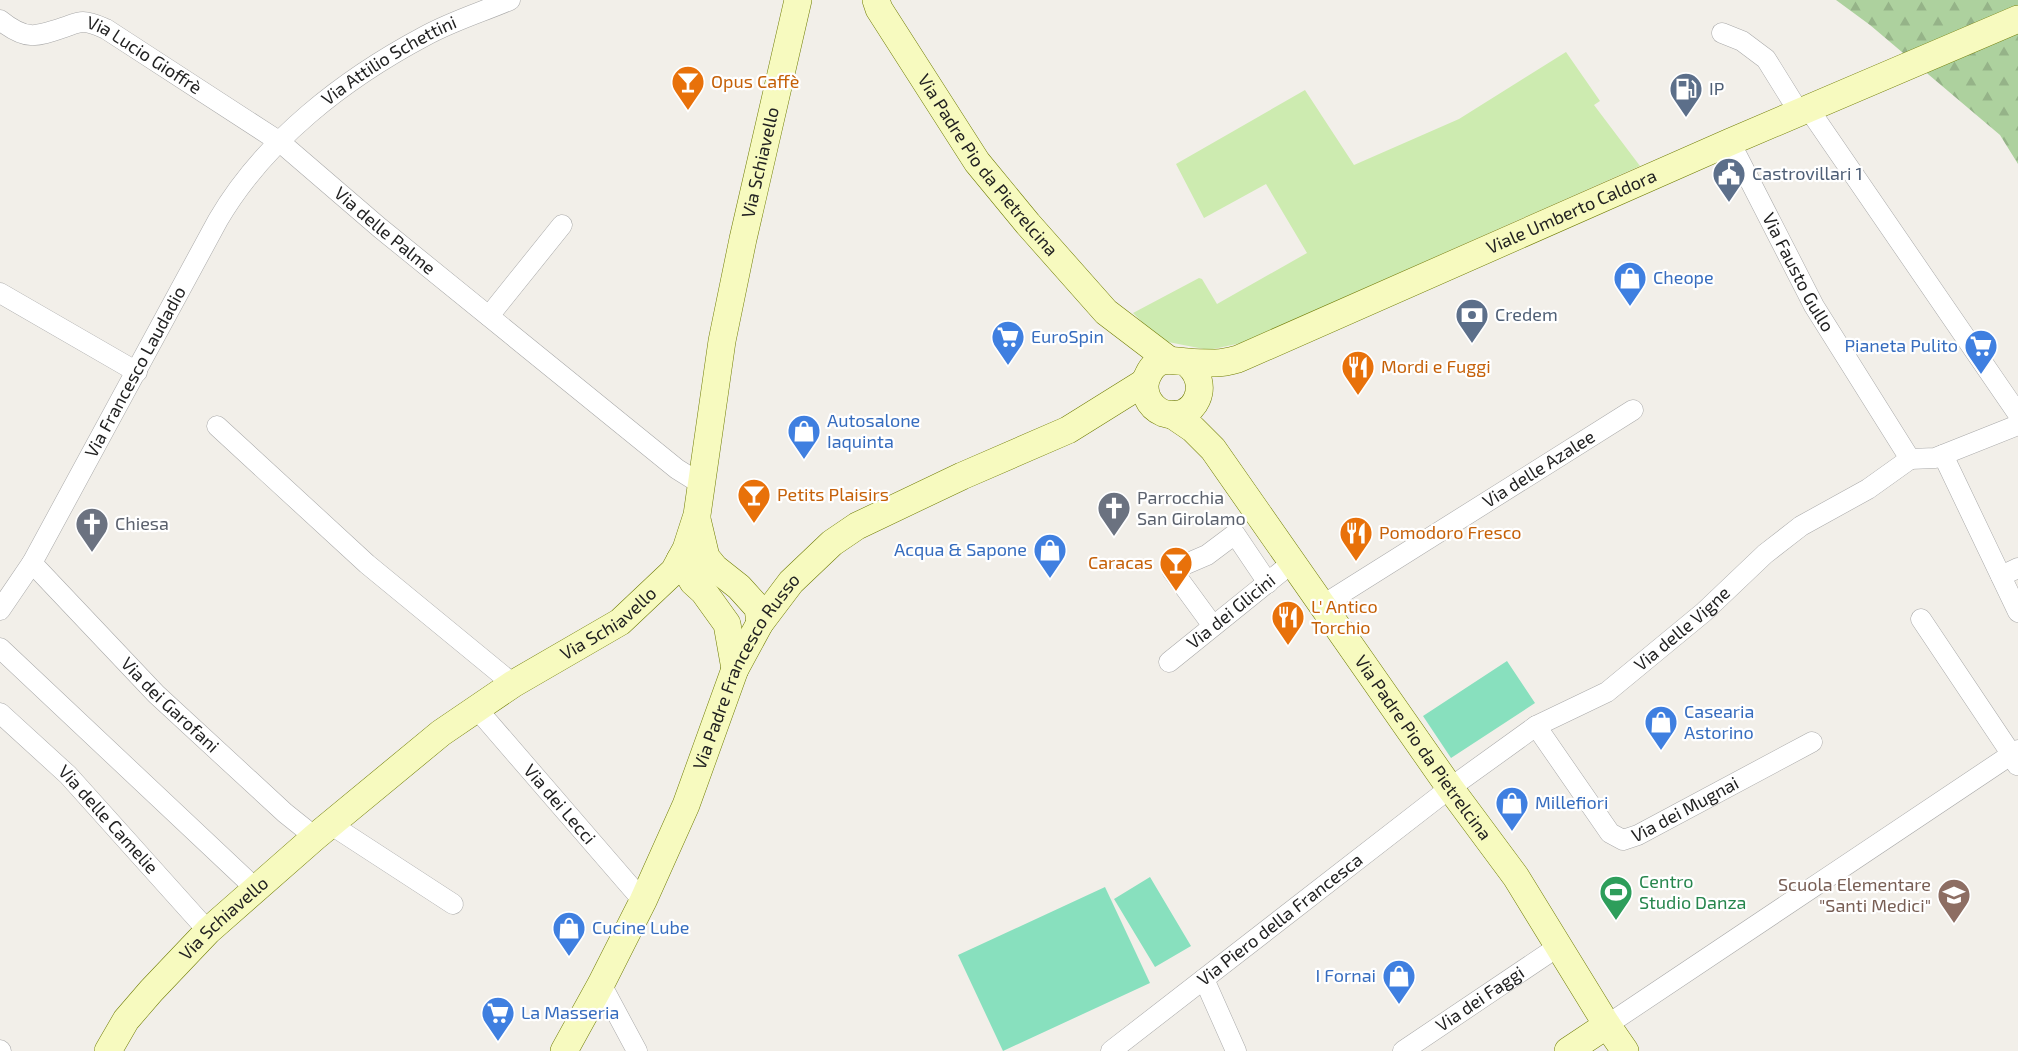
<svg xmlns="http://www.w3.org/2000/svg" width="2018" height="1051" viewBox="0 0 2018 1051" font-family="'Exo 2',sans-serif">
  <style>
    .grass { fill: #cdebb0 }
    .forest { fill: url(#forest-firs) }
    .pitch { fill: #88e0be }
    .lines { fill: none; stroke-linecap: round; stroke-linejoin: round }
    .street-casing { stroke: #a9a9a9; stroke-width: 21 }
    .secondary-casing { stroke: #707d05; stroke-width: 28 }
    .street { stroke: #fff; stroke-width: 20 }
    .secondary { stroke: #f7fabf; stroke-width: 27 }
    .labels { text-anchor: middle; stroke-width: 4.5; stroke-linejoin: round; paint-order: stroke }
    .street-label { font-size: 18px; fill: #222; stroke: #fff }
    .food-label { font-size: 18px; fill: #c56008; stroke: #fff; text-anchor: start }
    .service-label { font-size: 18px; fill: #4e5e75; stroke: #fff; text-anchor: start }
    .shop-label { font-size: 18px; fill: #366cbe; stroke: #fff; text-anchor: start }
    .worship-label { font-size: 18px; fill: #5b616d; stroke: #fff; text-anchor: start }
    .leisure-label { font-size: 18px; fill: #27864d; stroke: #fff; text-anchor: start }
    .education-label { font-size: 18px; fill: #785e54; stroke: #fff; text-anchor: end }
  </style>
  <defs>
    <pattern id="forest-firs" width="22" height="20" patternUnits="userSpaceOnUse" patternTransform="scale(1.5)"><rect width="22" height="20" fill="#add19e"/><path d="M5 1l3.5 6h-7zM16 11l3.5 6h-7z" fill="#95b388"/></pattern>
  </defs>
  <rect width="100%" height="100%" fill="#f2efe9"/>
  <path class="grass" d="M1566,52L1600,101L1594,105L1640,166L1241,343L1209,350L1168,342L1157,337L1133,313L1199,278L1202,279L1217,304L1307,253L1266,184L1204,218L1176,164L1305,90L1354,165L1459,119Z"/>
  <path class="forest" d="M1836,0H2018V164L2000,135L1870,25Z"/>
  <path class="pitch" d="M1507,661L1535,703L1451,758L1423,716Z
    M1150,877L1191,946L1155,967L1114,899Z
    M1105,887L1150,983L1003,1051L958,955Z"/>
  <g class="lines">
    <defs>
      <g id="street">
        <path id="s1" d="M0,20C26,41 36,37 65,27C71,25 77,22 83,22C91,22 99,26 106,29L280,142L380,228L677,469L701,484"/>
        <path d="M1722,33L1742,41L1766,59L1799,112"/>
        <path d="M1808,108L2018,414"/>
        <path id="s2" d="M1730,142L1814,306L1910,459"/>
        <path d="M0,293L137,372"/>
        <path d="M489,316L562,225"/>
        <path d="M217,426L367,564L513,684"/>
        <path d="M1943,455L2018,612"/>
        <path d="M1910,459L1935,458L2018,425"/>
        <path id="s3" d="M32,563L156,694L285,813L315,837"/>
        <path d="M2001,576L2018,568"/>
        <path id="s4" d="M1323,605L1633,410"/>
        <path id="s5" d="M0,610L32,563L218,220C265,140 344,79 425,36C452,21 482,12 510,0"/>
        <path d="M1921,619L2012,755L2017,765"/>
        <path d="M1213,626L1172,570L1207,555L1235,534L1268,583"/>
        <path d="M0,648L256,889"/>
        <path id="s6" d="M1169,662L1293,562"/>
        <path id="s7" d="M477,709L643,901"/>
        <path id="s8" d="M0,713L68,775L208,931"/>
        <path id="s9" d="M1536,726L1610,833L1623,840L1638,835L1812,742"/>
        <path d="M330,824L453,904"/>
        <path d="M1204,979L1236,1051"/>
        <path d="M601,984L637,1051"/>
        <path d="M1607,1025L2018,750"/>
        <path d="M0,1050L1,1051"/>
        <path id="s10" d="M1111,1051L1450,788L1536,726L1607,692L1704,612L1765,554L1801,526L1868,489L1910,459"/>
        <path id="s11" d="M1403,1051L1559,946"/>
      </g>
      <g id="secondary">
        <path id="s12" d="M876,0L879,9L977,162L1028,224L1106,312L1169,360"/>
        <path id="s13" d="M1185,362C1214,382 1195,424 1163,413C1156,410 1150,404 1147,397C1144,389 1144,382 1148,375C1157,355 1172,361 1188,362C1197,363 1206,363 1215,363C1223,363 1231,361 1238,359L1730,142L2018,19"/>
        <path id="s14" d="M1171,414L1193,429L1213,449L1450,788L1516,877L1607,1025L1625,1051"/>
        <path d="M697,519L706,557L715,568L739,587L758,608L760,623"/>
        <path d="M680,560L693,582L704,592L727,624L735,669"/>
        <path id="s15" d="M108,1051L126,1020L151,991L208,931L315,837L441,733L513,684L620,622L674,571L686,549L697,515L722,341L743,239L798,0"/>
        <path id="s16" d="M564,1051L601,984L643,901L686,805L735,669L760,623L791,582L832,543L857,526L962,476L1068,430L1145,382"/>
        <path d="M1568,1051L1607,1025"/>
      </g>
    </defs>
    <use href="#street" class="street-casing"/>
    <use href="#secondary" class="secondary-casing"/>
    <use href="#street" class="street"/>
    <use href="#secondary" class="secondary"/>
  </g>
  <defs>
    <symbol id="bar-pin" viewBox="-11 -11 22 30"><path d="M0 17L-7.5 6A9.5 9.5 0 1 1 7.5 6Z" fill="#e8710a" stroke="#fff"/><path d="M-6-5H6L.8 .8V4.5H3.5V6h-7V4.5H-.8V.8Z" fill="#fff"/></symbol>
    <symbol id="fuel-pin" viewBox="-11 -11 22 30"><path d="M0 17L-7.5 6A9.5 9.5 0 1 1 7.5 6Z" fill="#5c6f8a" stroke="#fff"/><path d="M-5.5-6h7V0h2V4h1.3V-2.5L3-4.5l.8-.8L6-3V5H2.5V1h-1V6h-7ZM-4.2-4.7v3.2H.2V-4.7Z" fill="#fff"/></symbol>
    <symbol id="civic-pin" viewBox="-11 -11 22 30"><path d="M0 17L-7.5 6A9.5 9.5 0 1 1 7.5 6Z" fill="#5c6f8a" stroke="#fff"/><path d="M-.6-6.5H3V-4.5H.6V-3L4-1V1h2V6H-6V1h2V-1L-.6-3ZM-1.2 2.5V6h2.4V2.5Z" fill="#fff"/></symbol>
    <symbol id="shop-pin" viewBox="-11 -11 22 30"><path d="M0 17L-7.5 6A9.5 9.5 0 1 1 7.5 6Z" fill="#3f7fe0" stroke="#fff"/><path d="M-5-2.5h2.3a2.7 3.5 0 0 1 5.4 0H5L5.5 6h-11ZM-1.5-2.5h3a1.5 2.3 0 0 0-3 0Z" fill="#fff"/></symbol>
    <symbol id="bank-pin" viewBox="-11 -11 22 30"><path d="M0 17L-7.5 6A9.5 9.5 0 1 1 7.5 6Z" fill="#5c6f8a" stroke="#fff"/><path d="M-6-4H6V4H-6ZM0-2.3a2.3 2.3 0 1 0 0 4.6a2.3 2.3 0 1 0 0-4.6Z" fill="#fff"/></symbol>
    <symbol id="supermarket-pin" viewBox="-11 -11 22 30"><path d="M0 17L-7.5 6A9.5 9.5 0 1 1 7.5 6Z" fill="#3f7fe0" stroke="#fff"/><path d="M-6-5.5h2.5l.6 2H6L4.5 2H-2.5L-4.4-4H-6ZM-1.5 3.2a1.3 1.3 0 1 0 .1 0ZM3 3.2a1.3 1.3 0 1 0 .1 0Z" fill="#fff"/></symbol>
    <symbol id="restaurant-pin" viewBox="-11 -11 22 30"><path d="M0 17L-7.5 6A9.5 9.5 0 1 1 7.5 6Z" fill="#e8710a" stroke="#fff"/><path d="M-5-6h1v4h1v-4h1v4h1v-4h1v5L-1.5 .5V6h-2V.5L-5-1ZM5-6V6H3V1.5H1.5Q1.5-4 5-6Z" fill="#fff"/></symbol>
    <symbol id="church-pin" viewBox="-11 -11 22 30"><path d="M0 17L-7.5 6A9.5 9.5 0 1 1 7.5 6Z" fill="#6b7280" stroke="#fff"/><path d="M-1.2-6h2.4v3.5h3.3v2.4h-3.3V6h-2.4V-.1h-3.3v-2.4h3.3Z" fill="#fff"/></symbol>
    <symbol id="stadium-pin" viewBox="-11 -11 22 30"><path d="M0 17L-7.5 6A9.5 9.5 0 1 1 7.5 6Z" fill="#2e9e5b" stroke="#fff"/><path d="M0-5a6.5 5 0 1 0 0 10a6.5 5 0 1 0 0-10ZM-3.5-1.8h7v3.6h-7Z" fill="#fff"/></symbol>
    <symbol id="school-pin" viewBox="-11 -11 22 30"><path d="M0 17L-7.5 6A9.5 9.5 0 1 1 7.5 6Z" fill="#8d6e63" stroke="#fff"/><path d="M0-5L7-2L0 1L-7-2ZM-4 1L0 2.5L4 1V4Q0 6-4 4Z" fill="#fff"/></symbol>
  </defs>
  <g fill-rule="evenodd">
    <use href="#bar-pin" x="669" y="63" width="38" height="52"/>
    <use href="#fuel-pin" x="1667" y="70" width="38" height="52"/>
    <use href="#civic-pin" x="1710" y="155" width="38" height="52"/>
    <use href="#shop-pin" x="1611" y="259" width="38" height="52"/>
    <use href="#bank-pin" x="1453" y="296" width="38" height="52"/>
    <use href="#supermarket-pin" x="989" y="318" width="38" height="52"/>
    <use href="#supermarket-pin" x="1962" y="327" width="38" height="52"/>
    <use href="#restaurant-pin" x="1339" y="348" width="38" height="52"/>
    <use href="#shop-pin" x="785" y="412" width="38" height="52"/>
    <use href="#bar-pin" x="735" y="476" width="38" height="52"/>
    <use href="#church-pin" x="1095" y="489" width="38" height="52"/>
    <use href="#church-pin" x="73" y="505" width="38" height="52"/>
    <use href="#restaurant-pin" x="1337" y="514" width="38" height="52"/>
    <use href="#shop-pin" x="1031" y="531" width="38" height="52"/>
    <use href="#bar-pin" x="1157" y="544" width="38" height="52"/>
    <use href="#restaurant-pin" x="1269" y="598" width="38" height="52"/>
    <use href="#shop-pin" x="1642" y="703" width="38" height="52"/>
    <use href="#shop-pin" x="1493" y="784" width="38" height="52"/>
    <use href="#stadium-pin" x="1597" y="873" width="38" height="52"/>
    <use href="#school-pin" x="1935" y="876" width="38" height="52"/>
    <use href="#shop-pin" x="550" y="909" width="38" height="52"/>
    <use href="#shop-pin" x="1380" y="957" width="38" height="52"/>
    <use href="#supermarket-pin" x="479" y="994" width="38" height="52"/>
  </g>
  <g class="labels">
    <g class="street-label">
      <text dy="6" stroke="none"><textPath href="#s1" startOffset="159">Via Lucio Gioffrè</textPath></text>
      <text dy="6" stroke="none"><textPath href="#s5" startOffset="684">Via Attilio Schettini</textPath></text>
      <text dy="6" stroke="none"><textPath href="#s15" startOffset="1167">Via Schiavello</textPath></text>
      <text dy="6" stroke="none"><textPath href="#s12" startOffset="200">Via Padre Pio da Pietrelcina</textPath></text>
      <text dy="6" stroke="none"><textPath href="#s13" startOffset="590">Viale Umberto Caldora</textPath></text>
      <text dy="6" stroke="none"><textPath href="#s1" startOffset="458">Via delle Palme</textPath></text>
      <text dy="6" stroke="none"><textPath href="#s2" startOffset="147">Via Fausto Gullo</textPath></text>
      <text dy="6" stroke="none"><textPath href="#s5" startOffset="274">Via Francesco Laudadio</textPath></text>
      <text dy="6" stroke="none"><textPath href="#s4" startOffset="255">Via delle Azalee</textPath></text>
      <text dy="6" stroke="none"><textPath href="#s6" startOffset="80">Via dei Glicini</textPath></text>
      <text dy="6" stroke="none"><textPath href="#s15" startOffset="663">Via Schiavello</textPath></text>
      <text dy="6" stroke="none"><textPath href="#s10" startOffset="712">Via delle Vigne</textPath></text>
      <text dy="6" stroke="none"><textPath href="#s16" startOffset="422">Via Padre Francesco Russo</textPath></text>
      <text dy="6" stroke="none"><textPath href="#s3" startOffset="198">Via dei Garofani</textPath></text>
      <text dy="6" stroke="none"><textPath href="#s14" startOffset="420">Via Padre Pio da Pietrelcina</textPath></text>
      <text dy="6" stroke="none"><textPath href="#s7" startOffset="126">Via dei Lecci</textPath></text>
      <text dy="6" stroke="none"><textPath href="#s9" startOffset="214">Via dei Mugnai</textPath></text>
      <text dy="6" stroke="none"><textPath href="#s8" startOffset="152">Via delle Camelie</textPath></text>
      <text dy="6" stroke="none"><textPath href="#s15" startOffset="177">Via Schiavello</textPath></text>
      <text dy="6" stroke="none"><textPath href="#s10" startOffset="214">Via Piero della Francesca</textPath></text>
      <text dy="6" stroke="none"><textPath href="#s11" startOffset="93">Via dei Faggi</textPath></text>
    </g>
    <g class="food-label">
      <text x="711" y="88">Opus Caffè</text>
      <text x="1381" y="373">Mordi e Fuggi</text>
      <text x="777" y="501">Petits Plaisirs</text>
      <text x="1379" y="539">Pomodoro Fresco</text>
      <text x="1153" y="569" text-anchor="end">Caracas</text>
      <text x="1311" y="613">L' Antico<tspan x="1311" dy="21">Torchio</tspan></text>
    </g>
    <g class="service-label">
      <text x="1709" y="95">IP</text>
      <text x="1752" y="180">Castrovillari 1</text>
      <text x="1495" y="321">Credem</text>
    </g>
    <g class="shop-label">
      <text x="1653" y="284">Cheope</text>
      <text x="1031" y="343">EuroSpin</text>
      <text x="1958" y="352" text-anchor="end">Pianeta Pulito</text>
      <text x="827" y="427">Autosalone<tspan x="827" dy="21">Iaquinta</tspan></text>
      <text x="1027" y="556" text-anchor="end">Acqua &amp; Sapone</text>
      <text x="1684" y="718">Casearia<tspan x="1684" dy="21">Astorino</tspan></text>
      <text x="1535" y="809">Millefiori</text>
      <text x="592" y="934">Cucine Lube</text>
      <text x="1376" y="982" text-anchor="end">I Fornai</text>
      <text x="521" y="1019">La Masseria</text>
    </g>
    <g class="worship-label">
      <text x="1137" y="504">Parrocchia<tspan x="1137" dy="21">San Girolamo</tspan></text>
      <text x="115" y="530">Chiesa</text>
    </g>
    <g class="leisure-label">
      <text x="1639" y="888">Centro<tspan x="1639" dy="21">Studio Danza</tspan></text>
    </g>
    <g class="education-label">
      <text x="1931" y="891">Scuola Elementare<tspan x="1931" dy="21">"Santi Medici"</tspan></text>
    </g>
  </g>
</svg>
